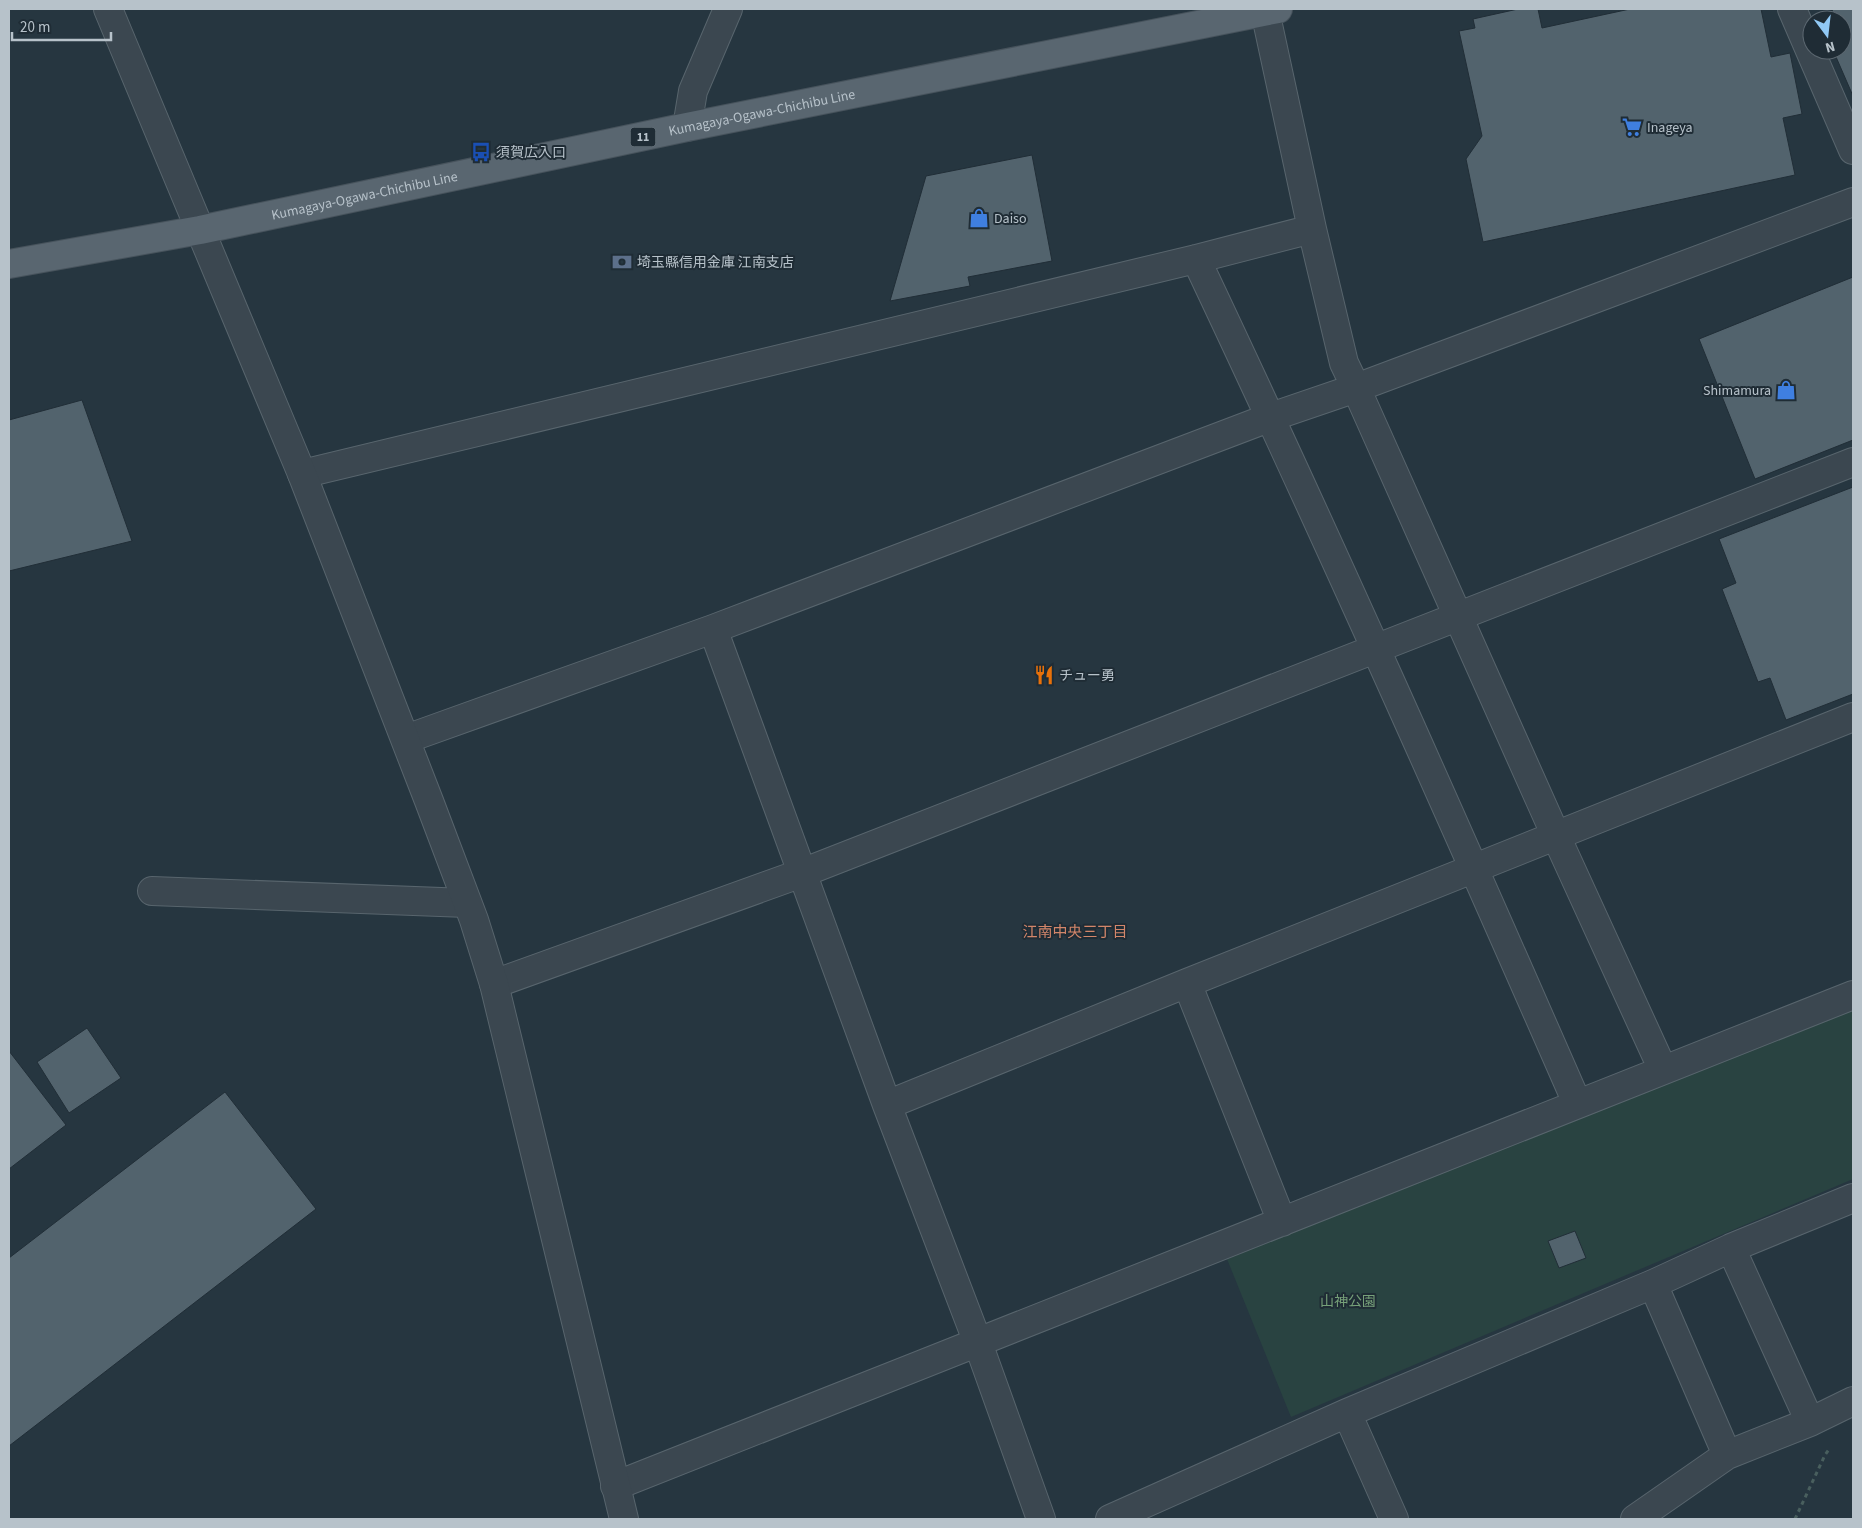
<svg xmlns="http://www.w3.org/2000/svg" width="1862" height="1528" viewBox="0 0 1862 1528" font-family="'Source Sans 3','Noto Sans JP',sans-serif">
  <style>
    .green { fill: #294341 }
    .building { fill: #52636d; stroke: #212e37 }
    .lines { fill: none; stroke-linecap: round; stroke-linejoin: round }
    .minor-casing { stroke: #58656d; stroke-width: 30 }
    .tertiary-casing { stroke: #58656d; stroke-width: 30 }
    .primary-casing { stroke: #47535c; stroke-width: 30 }
    .path { stroke: #495f5e; stroke-width: 3; stroke-dasharray: 4 4; stroke-linecap: butt }
    .minor { stroke: #3b4750; stroke-width: 28 }
    .tertiary { stroke: #3b4750; stroke-width: 28 }
    .primary { stroke: #596670; stroke-width: 28 }
    .labels { text-anchor: middle; stroke-width: 4; stroke-linejoin: round; paint-order: stroke }
    .shield { fill: #1f2c35; stroke: #89959d; stroke-width: 1 }
    .shield-label { font-size: 12px; font-weight: bold; fill: #b7c2ca }
    .street-label { font-size: 14px; fill: #b7c2ca; stroke: #1f2c35 }
    .poi-label { font-size: 14px; fill: #b7c2ca; stroke: #1f2c35; text-anchor: start }
    .park-label { font-size: 14px; fill: #76a079; stroke: #1f2c35 }
    .neighbourhood-label { font-size: 15px; fill: #d3866a; stroke: #1f2c35 }
  </style>
  <rect width="100%" height="100%" fill="#263640"/>
  <path class="green" d="M1853,1007V1179L1291,1417L1227,1259Z"/>
  <path class="building" d="M1518,9H1538L1542,28L1630,9H1761L1771,57L1790,53L1802,114L1783,118L1795,175L1483,242L1466,159L1482,136L1459,31L1475,28L1473,19Z
    M1832,9H1853V96L1833,50H1842V20H1834Z
    M1032,155L1052,261L968,277L970,286L890,301L926,176Z
    M1853,277V440L1755,479L1699,339Z
    M82,400L132,541L9,571V420Z
    M1853,487V694L1786,720L1770,678L1758,682L1722,589L1736,583L1719,539Z
    M87,1028L121,1078L69,1113L37,1062Z
    M9,1051L66,1125L9,1169Z
    M225,1092L316,1209L9,1446V1258Z
    M1575,1231L1586,1258L1559,1268L1548,1241Z"/>
  <g class="lines">
    <defs>
      <path id="minor" d="M1792,9L1853,150
        M1265,11L1312,229L1344,363L1356,388L1556,836L1663,1070
        M687,127L693,91L728,9
        M1196,259C1328,538 1453,820 1577,1103
        M302,474L1196,259L1312,229
        M713,629L887,1105L978,1343L1041,1519
        M406,739L713,629L1271,417L1356,388L1853,202
        M152,891L467,903
        M1187,983L1282,1222
        M494,984L802,873L1853,462
        M887,1105L1187,983L1853,717
        M1731,1248L1810,1422
        M1653,1284L1727,1455
        M1347,1413L1394,1519
        M615,1486C1028,1323 1440,1157 1853,995
        M1110,1519L1347,1413L1653,1284L1731,1248L1853,1198
        M1635,1519L1727,1455L1810,1422L1853,1401"/>
      <path id="tertiary" d="M108,9L302,474L429,801L474,920L494,984L624,1519"/>
      <g id="primary">
        <path id="s1" d="M9,264L200,230L687,127L1278,9"/>
      </g>
    </defs>
    <use href="#minor" class="minor-casing"/>
    <use href="#tertiary" class="tertiary-casing"/>
    <use href="#primary" class="primary-casing"/>
    <path class="path" d="M1795,1519L1825,1455L1830,1448"/>
    <use href="#minor" class="minor"/>
    <use href="#tertiary" class="tertiary"/>
    <use href="#primary" class="primary"/>
  </g>
  <defs>
    <symbol id="supermarket-bare" viewBox="-9 -9 18 18"><path d="M-6-5.5h2.5l.6 2H6L4.5 2H-2.5L-4.4-4H-6ZM-1.5 3.2a1.3 1.3 0 1 0 .1 0ZM3 3.2a1.3 1.3 0 1 0 .1 0Z" fill="#3f7fe0" stroke="#1f2c35" stroke-width="2.5" paint-order="stroke"/></symbol>
    <symbol id="bus-bare" viewBox="-9 -9 18 18"><path d="M-5-6H5V4H4V6H2V4H-2V6H-4V4H-5ZM-3.5-4V0h7V-4ZM-3.5 1.2v1.5H-2V1.2ZM2 1.2v1.5H3.5V1.2Z" fill="#1a4fb4" stroke="#1f2c35" stroke-width="2.5" paint-order="stroke"/></symbol>
    <symbol id="shop-bare" viewBox="-9 -9 18 18"><path d="M-5-2.5h2.3a2.7 3.5 0 0 1 5.4 0H5L5.5 6h-11ZM-1.5-2.5h3a1.5 2.3 0 0 0-3 0Z" fill="#3f7fe0" stroke="#1f2c35" stroke-width="2.5" paint-order="stroke"/></symbol>
    <symbol id="bank-bare" viewBox="-9 -9 18 18"><path d="M-6-4H6V4H-6ZM0-2.3a2.3 2.3 0 1 0 0 4.6a2.3 2.3 0 1 0 0-4.6Z" fill="#5c6f8a" stroke="#1f2c35" stroke-width="2.5" paint-order="stroke"/></symbol>
    <symbol id="restaurant-bare" viewBox="-9 -9 18 18"><path d="M-5-6h1v4h1v-4h1v4h1v-4h1v5L-1.5 .5V6h-2V.5L-5-1ZM5-6V6H3V1.5H1.5Q1.5-4 5-6Z" fill="#e8710a" stroke="#1f2c35" stroke-width="2.5" paint-order="stroke"/></symbol>
  </defs>
  <g fill-rule="evenodd">
    <use href="#supermarket-bare" x="1618" y="113" width="28" height="28"/>
    <use href="#bus-bare" x="467" y="138" width="28" height="28"/>
    <use href="#shop-bare" x="965" y="204" width="28" height="28"/>
    <use href="#bank-bare" x="608" y="248" width="28" height="28"/>
    <use href="#shop-bare" x="1772" y="376" width="28" height="28"/>
    <use href="#restaurant-bare" x="1030" y="661" width="28" height="28"/>
  </g>
  <g class="labels">
    <rect class="shield" x="630.5" y="127.5" width="25" height="19" rx="4"/>
    <g class="shield-label">
      <text x="643" y="141">11</text>
    </g>
    <g class="street-label">
      <text dy="5" stroke="none"><textPath href="#s1" startOffset="768">Kumagaya-Ogawa-Chichibu Line</textPath></text>
      <text dy="5" stroke="none"><textPath href="#s1" startOffset="362">Kumagaya-Ogawa-Chichibu Line</textPath></text>
    </g>
    <g class="poi-label">
      <text x="1647" y="132">Inageya</text>
      <text x="496" y="157">須賀広入口</text>
      <text x="994" y="223">Daiso</text>
      <text x="637" y="267">埼玉縣信用金庫 江南支店</text>
      <text x="1771" y="395" text-anchor="end">Shimamura</text>
      <text x="1059" y="680">チュー勇</text>
    </g>
    <g class="park-label">
      <text x="1348" y="1306">山神公園</text>
    </g>
    <g class="neighbourhood-label">
      <text x="1075" y="937">江南中央三丁目</text>
    </g>
  </g>
  <rect width="1862" height="1528" fill="none" stroke="#b7c2ca" stroke-width="20"/>
  <g transform="translate(1827 35) rotate(165)"><circle r="24" fill="#1f2c35" stroke="#5c6871"/>
  <path d="M0-4L9 19L0 12L-9 19Z" fill="#91c9f5"/>
  <text y="-8" font-size="14" font-weight="bold" text-anchor="middle" fill="#b7c2ca">N</text>
  </g>
  <path d="M12 32v8h99v-8" fill="none" stroke="#b7c2ca" stroke-width="2.5"/>
  <text x="20" y="32" font-size="15" fill="#b7c2ca" stroke="#1f2c35" stroke-width="4" paint-order="stroke">20 m</text>
</svg>
